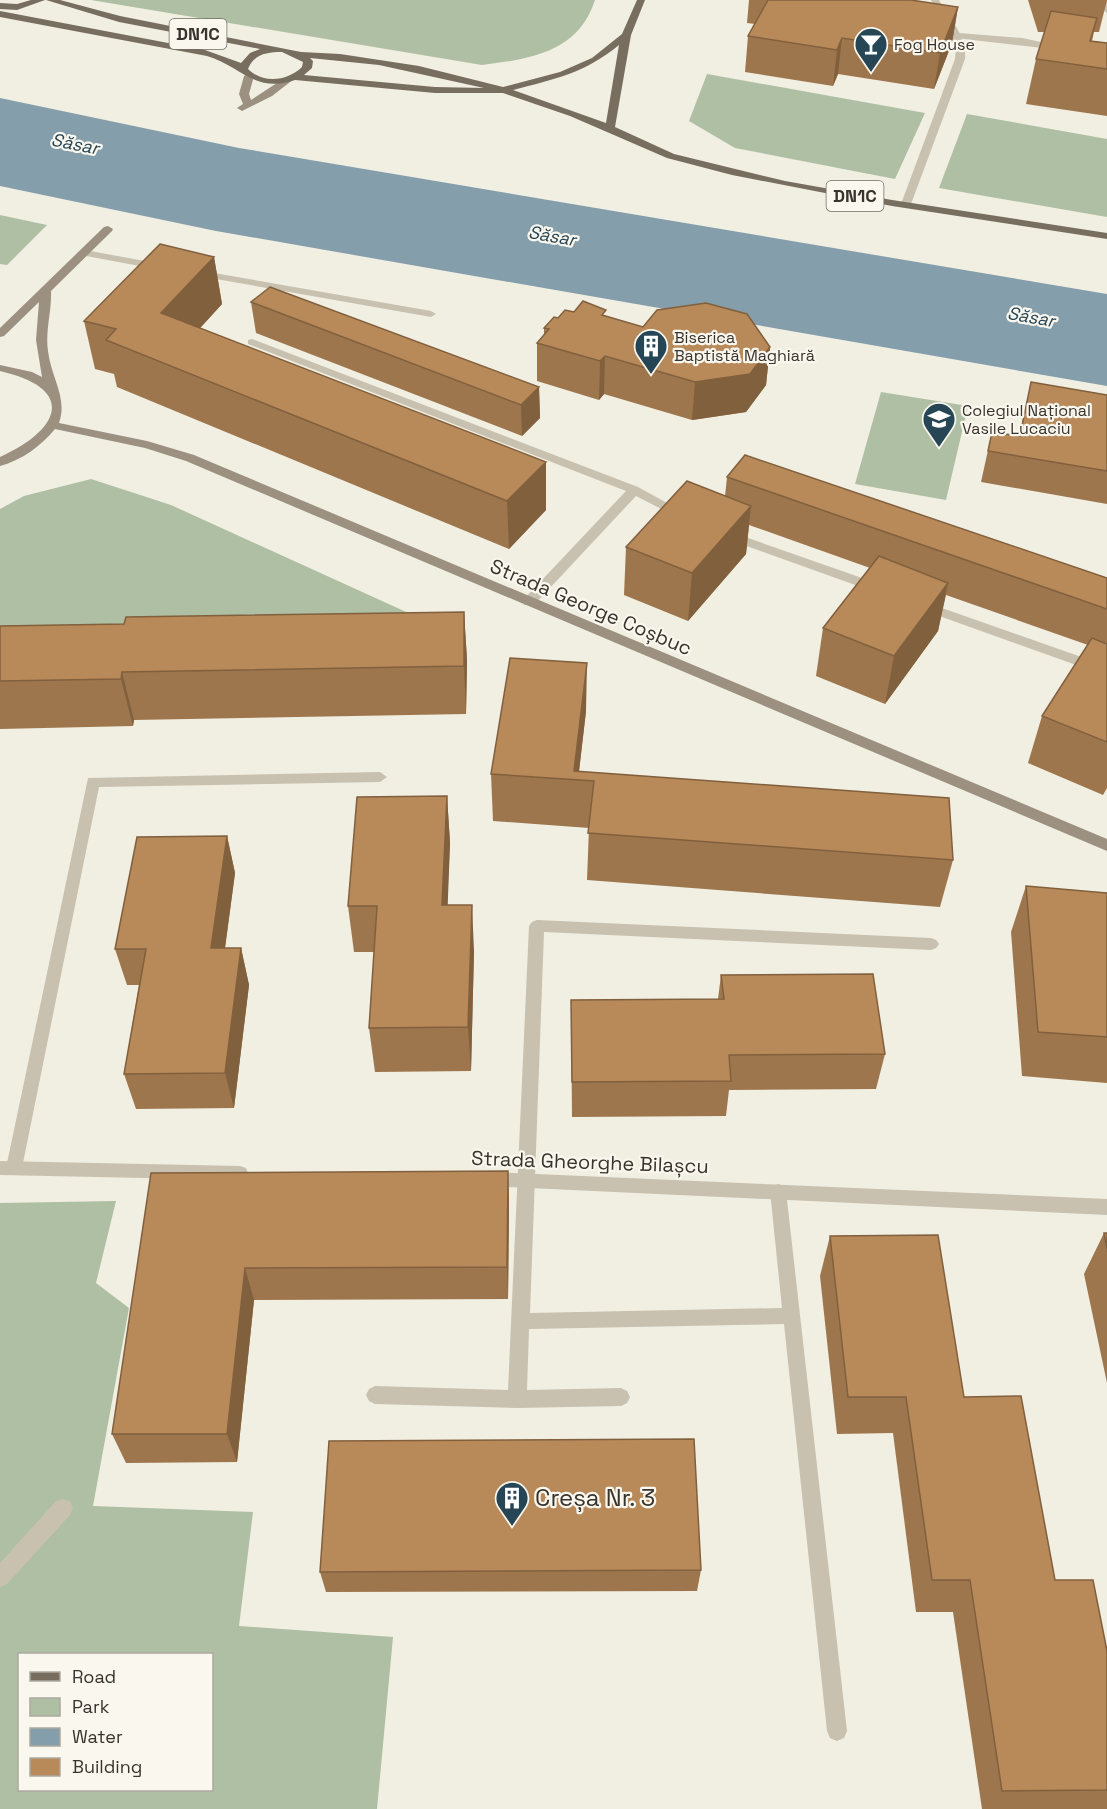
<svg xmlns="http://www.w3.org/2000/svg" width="1107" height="1809" viewBox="0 0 1107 1809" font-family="'Space Grotesk',sans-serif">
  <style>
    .green { fill: #aebfa3; fill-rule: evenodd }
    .water { fill: #849fab }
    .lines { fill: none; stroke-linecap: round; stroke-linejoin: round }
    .service { fill: #c8c1af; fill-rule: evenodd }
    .minor { fill: #c8c1af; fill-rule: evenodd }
    .secondary { fill: #9c9180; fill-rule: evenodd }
    .primary { fill: #786e5f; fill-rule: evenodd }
    .wall { fill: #9e764d }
    .shaded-wall { fill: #81603e }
    .building { fill: #b88959; stroke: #81603e; stroke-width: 1.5 }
    .labels { text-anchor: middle; stroke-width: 4.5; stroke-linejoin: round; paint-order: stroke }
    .far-poi-label { font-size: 16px; fill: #38332c; stroke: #f9f7ee; text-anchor: start }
    .shield { fill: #f9f7ee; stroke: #726e66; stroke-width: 1.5 }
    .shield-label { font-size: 18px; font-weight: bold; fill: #38332c }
    .far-water-label { font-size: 18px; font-style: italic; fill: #264555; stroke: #f9f7ee }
    .street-label { font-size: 20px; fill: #38332c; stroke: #f9f7ee }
    .near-poi-label { font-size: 24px; fill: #38332c; stroke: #f9f7ee; text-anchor: start }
  </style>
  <rect width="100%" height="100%" fill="#f1eee2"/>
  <path class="green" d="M91,0H595C578,53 529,59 482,65Z
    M707,74L925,113L895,179L735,148L689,121Z
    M967,114L1107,139V217L939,188Z
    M0,215L47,225L7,265L0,264Z
    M881,392L968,406L946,500L855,484Z
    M91,479L171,505L459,636L0,628V509L24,496Z
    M116,1201L96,1283L129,1308L93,1506L253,1512L239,1626L393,1637L377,1809H0V1203ZM20,1654H212V1790H20Z"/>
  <path class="water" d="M0,98L239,148L1107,294V386L216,231L0,186Z"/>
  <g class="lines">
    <path class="service" d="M1099,0H1107V13L1103,10Z
      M959,33L1022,38L1065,47L1060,50L956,38L954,36Z
      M85,250L161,264L166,267L161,270L81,255L80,253Z
      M197,270L431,311L436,314L431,317L193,275L192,273Z
      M252,339L638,487L687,514L685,517H677L636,496L534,605H524L523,602L524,599L626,491L248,344V340Z
      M728,531L882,585L883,588L877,592L872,591L724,538L722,535L724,532Z
      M922,601L1107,666V676L917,608L916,605L917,602Z
      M380,772L387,777L380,782L99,787L22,1168L20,1173L14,1175L8,1173L6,1168L88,778Z
      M537,920L931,938L936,940L939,944L936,948L931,950L544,932L530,1313L782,1308L770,1191L772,1186L778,1184L784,1186L786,1191L847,1731L844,1738L837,1741L830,1738L827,1731L784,1324L529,1329L527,1390L621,1388L627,1391L630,1397L627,1403L621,1406L517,1408L375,1404L369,1401L366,1395L369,1389L375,1386L508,1390L529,926L532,922Z
      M63,1499L70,1501L73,1508L70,1515L7,1584L0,1587V1563L56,1501Z"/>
    <path class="minor" d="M931,0H939C950,20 967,35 965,59L911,204L906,207L901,204L955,59C958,35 942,20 931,0Z
      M0,1161L240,1166L246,1168L248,1173L246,1178L240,1180L0,1175Z
      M489,1172L1107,1199V1215L489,1186L483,1184L481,1179L483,1174Z"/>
    <path class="secondary" d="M249,73L254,76L249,94L251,100L286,77L294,79L272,96L242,111L237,108L243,104L239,94L244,76Z
      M108,226L113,229L112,231L51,291C52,310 45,331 48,351C51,378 68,398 59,423L147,441L194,455L1107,839V851L186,461L145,448L55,429C41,446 22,460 0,466V457C60,430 78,389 0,371V365L32,372L42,377L36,340L39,302L4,336L0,337V328L104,227Z"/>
    <path class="primary" d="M31,0H45L17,10L0,9V3L17,4Z
      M46,0H60L120,16L301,52L340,54L419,66L503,87L560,72L592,58L622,34L637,0H645L631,35L615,127L674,154L785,181L892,200L1107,233V239L892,206L732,175L667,158L570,116L503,93H435L295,80C255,94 241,66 207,56L0,17V11L205,50L241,63L250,53L260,49L119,22ZM619,45L606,123L513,90C555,79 585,73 619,45ZM282,52L303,62L302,67C288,81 263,84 248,69C254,54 267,52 282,52ZM310,58L379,65L484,88L435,87L304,75L312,68L313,61Z"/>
  </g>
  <path class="wall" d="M749,0H911L958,7L952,43L934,89L838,74L833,86L745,72L748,36L755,24L747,23Z
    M1028,0H1107L1099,32H1094L1092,41L1107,43V116L1026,104L1036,59L1045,32H1038Z
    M214,257L222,304L200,328L546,462V510L509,549L117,387L114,374L95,369L84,321Z
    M251,302L539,387L540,418L522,436L256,333Z
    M574,312L606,316L643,327L770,347L766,385L746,412L692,420L604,394L599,400L537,381V343L544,335V328L558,318Z
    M1031,382L1107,395V504L981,482L992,432L1019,436Z
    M727,477L1107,578V788L1103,795L1028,763L1042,716L1088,645L946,595L938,631L885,704L816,676L823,628L870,568L749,525L746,554L688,621L624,595L626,547L725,496Z
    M464,612L467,660L466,714L134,720L133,726L0,729V626L124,624Z
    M586,711L579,771L953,860L940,907L587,880L589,828L493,821L491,774Z
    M447,796L450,843L447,905L474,951L471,1071L375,1072L369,1028L374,952H354L348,906Z
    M227,836L235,873L225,948H241L249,985L234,1108L136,1109L124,1074L139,985H127L115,949Z
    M1026,886L1107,893V1083L1022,1076L1011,932Z
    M721,975L885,1054L876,1089L729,1090L726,1116L572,1117L571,1000L718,999Z
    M508,1171L509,1204L508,1299L254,1300L237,1462L126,1463L112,1434L151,1173Z
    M1104,1233H1107V1383L1084,1274Z
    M830,1236L964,1397L1055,1580L1107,1651V1809H982L953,1612H916L893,1433L837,1434L820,1276Z
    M701,1570L697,1591L326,1592L320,1572Z"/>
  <path class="shaded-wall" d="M958,7L952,43L934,89L940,53Z
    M842,38L838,74L833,86L837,50Z
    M214,257L222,304L171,360L161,313Z
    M770,347L766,385L746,412L692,420L695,382Z
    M605,356L604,394L599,400L600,361Z
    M539,387L540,418L522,436L521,405Z
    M546,462V510L509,549L507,501Z
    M751,506L746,554L688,621L692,573Z
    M948,583L938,631L885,704L894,656Z
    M464,612L467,660L466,714L464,666Z
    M587,663L586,711L578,780L574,771Z
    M122,672L134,720L133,726L121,679Z
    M447,796L450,843L446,951L442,905Z
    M227,836L235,873L220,985L211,948Z
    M472,905L474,951L471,1071L468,1027Z
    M241,948L249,985L234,1108L225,1073Z
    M508,1171L509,1204L508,1299L507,1267Z
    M245,1268L254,1300L237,1462L227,1434Z"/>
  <path class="building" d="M768,0H911L958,7L940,53L842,38L837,50L748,36Z
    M1051,11L1097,18L1090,41L1107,43V69L1036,59Z
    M160,244L214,257L161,313L546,462L507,501L106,340L116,329L84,321Z
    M270,287L539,387L521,405L251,302Z
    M583,301L606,310L602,315L643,327L657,310L706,303L747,314L770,347L750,374L695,382L605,356L600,361L537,343L549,329L544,328L554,317L558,318L565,310L574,312Z
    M1031,382L1107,395V471L988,451L992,432L1020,436Z
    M745,455L1107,578V609L727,477Z
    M687,481L751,506L692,573L626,547Z
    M879,556L948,583L894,656L823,628Z
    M464,612V666L122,672L121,679L0,681V626L124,624L126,617Z
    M1092,638L1107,644V742L1042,716Z
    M510,658L587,663L574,771L949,798L953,860L588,833L594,781L491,774Z
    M447,796L442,905H472L468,1027L369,1028L377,906H348L357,797Z
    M227,836L211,948H241L225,1073L124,1074L146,949H115L137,837Z
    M1026,886L1107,893V1037L1038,1032Z
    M873,974L885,1054L729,1055L731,1081L572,1082L571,1000L724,999L721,975Z
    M508,1171L507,1267L245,1268L227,1434H112L151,1173Z
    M1104,1233H1107V1249Z
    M938,1235L964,1397L1021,1396L1055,1580H1093L1107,1651V1790L1002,1791L970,1580H932L906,1397H848L830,1236Z
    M694,1439L701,1570L320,1572L329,1441Z"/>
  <defs>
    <symbol id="bar-pin" viewBox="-11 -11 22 30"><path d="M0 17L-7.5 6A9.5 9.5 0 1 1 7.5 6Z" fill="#264555" stroke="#f9f7ee"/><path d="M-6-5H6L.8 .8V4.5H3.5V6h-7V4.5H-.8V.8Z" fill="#fff"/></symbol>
    <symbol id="building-pin" viewBox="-11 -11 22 30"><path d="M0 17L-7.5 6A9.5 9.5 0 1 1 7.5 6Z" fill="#264555" stroke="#f9f7ee"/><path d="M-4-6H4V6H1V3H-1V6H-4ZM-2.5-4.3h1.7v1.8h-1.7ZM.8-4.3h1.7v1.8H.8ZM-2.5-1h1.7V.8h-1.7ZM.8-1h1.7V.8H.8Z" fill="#fff"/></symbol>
    <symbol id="school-pin" viewBox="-11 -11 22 30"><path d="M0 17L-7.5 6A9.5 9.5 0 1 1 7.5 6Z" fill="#264555" stroke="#f9f7ee"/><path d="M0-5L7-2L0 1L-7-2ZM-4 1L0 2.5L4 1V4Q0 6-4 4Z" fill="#fff"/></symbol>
  </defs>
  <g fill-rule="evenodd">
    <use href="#bar-pin" x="852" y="25" width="38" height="52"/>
    <use href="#building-pin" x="632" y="327" width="38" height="52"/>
    <use href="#school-pin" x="920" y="400" width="38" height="52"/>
    <use href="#building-pin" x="493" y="1479" width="38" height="52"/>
  </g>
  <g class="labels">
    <g class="far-poi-label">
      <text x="894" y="50">Fog House</text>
      <text x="674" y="343">Biserica<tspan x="674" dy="18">Baptistă Maghiară</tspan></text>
      <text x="962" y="416">Colegiul Național<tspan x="962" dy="18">Vasile Lucaciu</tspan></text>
    </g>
    <g class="shield">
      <rect x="169.5" y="19" width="57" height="30" rx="4.5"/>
      <rect x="826.5" y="181" width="57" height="30" rx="4.5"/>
    </g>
    <g class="shield-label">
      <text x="198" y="40">DN1C</text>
      <text x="855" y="202">DN1C</text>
    </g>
    <g class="far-water-label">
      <text transform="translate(75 144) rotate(11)" y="6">Săsar</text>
      <text transform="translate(552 236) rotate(10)" y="6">Săsar</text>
      <text transform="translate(1031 317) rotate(10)" y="6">Săsar</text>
    </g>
    <g class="street-label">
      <text transform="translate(591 607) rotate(23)" y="7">Strada George Coșbuc</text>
      <text transform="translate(590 1162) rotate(2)" y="7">Strada Gheorghe Bilașcu</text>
    </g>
    <g class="near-poi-label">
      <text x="535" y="1506">Creșa Nr. 3</text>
    </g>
  </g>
  <rect x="18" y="1653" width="195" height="138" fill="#f9f7ee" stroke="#aca9a0" stroke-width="1.5"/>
  <rect x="30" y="1672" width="30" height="9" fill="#786e5f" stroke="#aca9a0" stroke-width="1.5"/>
  <text x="72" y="1683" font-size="18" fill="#38332c">Road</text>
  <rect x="30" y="1698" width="30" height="18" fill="#aebfa3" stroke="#aca9a0" stroke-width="1.5"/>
  <text x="72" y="1713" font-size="18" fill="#38332c">Park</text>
  <rect x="30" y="1728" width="30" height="18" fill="#849fab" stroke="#aca9a0" stroke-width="1.5"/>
  <text x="72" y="1743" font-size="18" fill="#38332c">Water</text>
  <rect x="30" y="1758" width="30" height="18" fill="#b88959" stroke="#aca9a0" stroke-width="1.5"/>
  <text x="72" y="1773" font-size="18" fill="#38332c">Building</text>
</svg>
